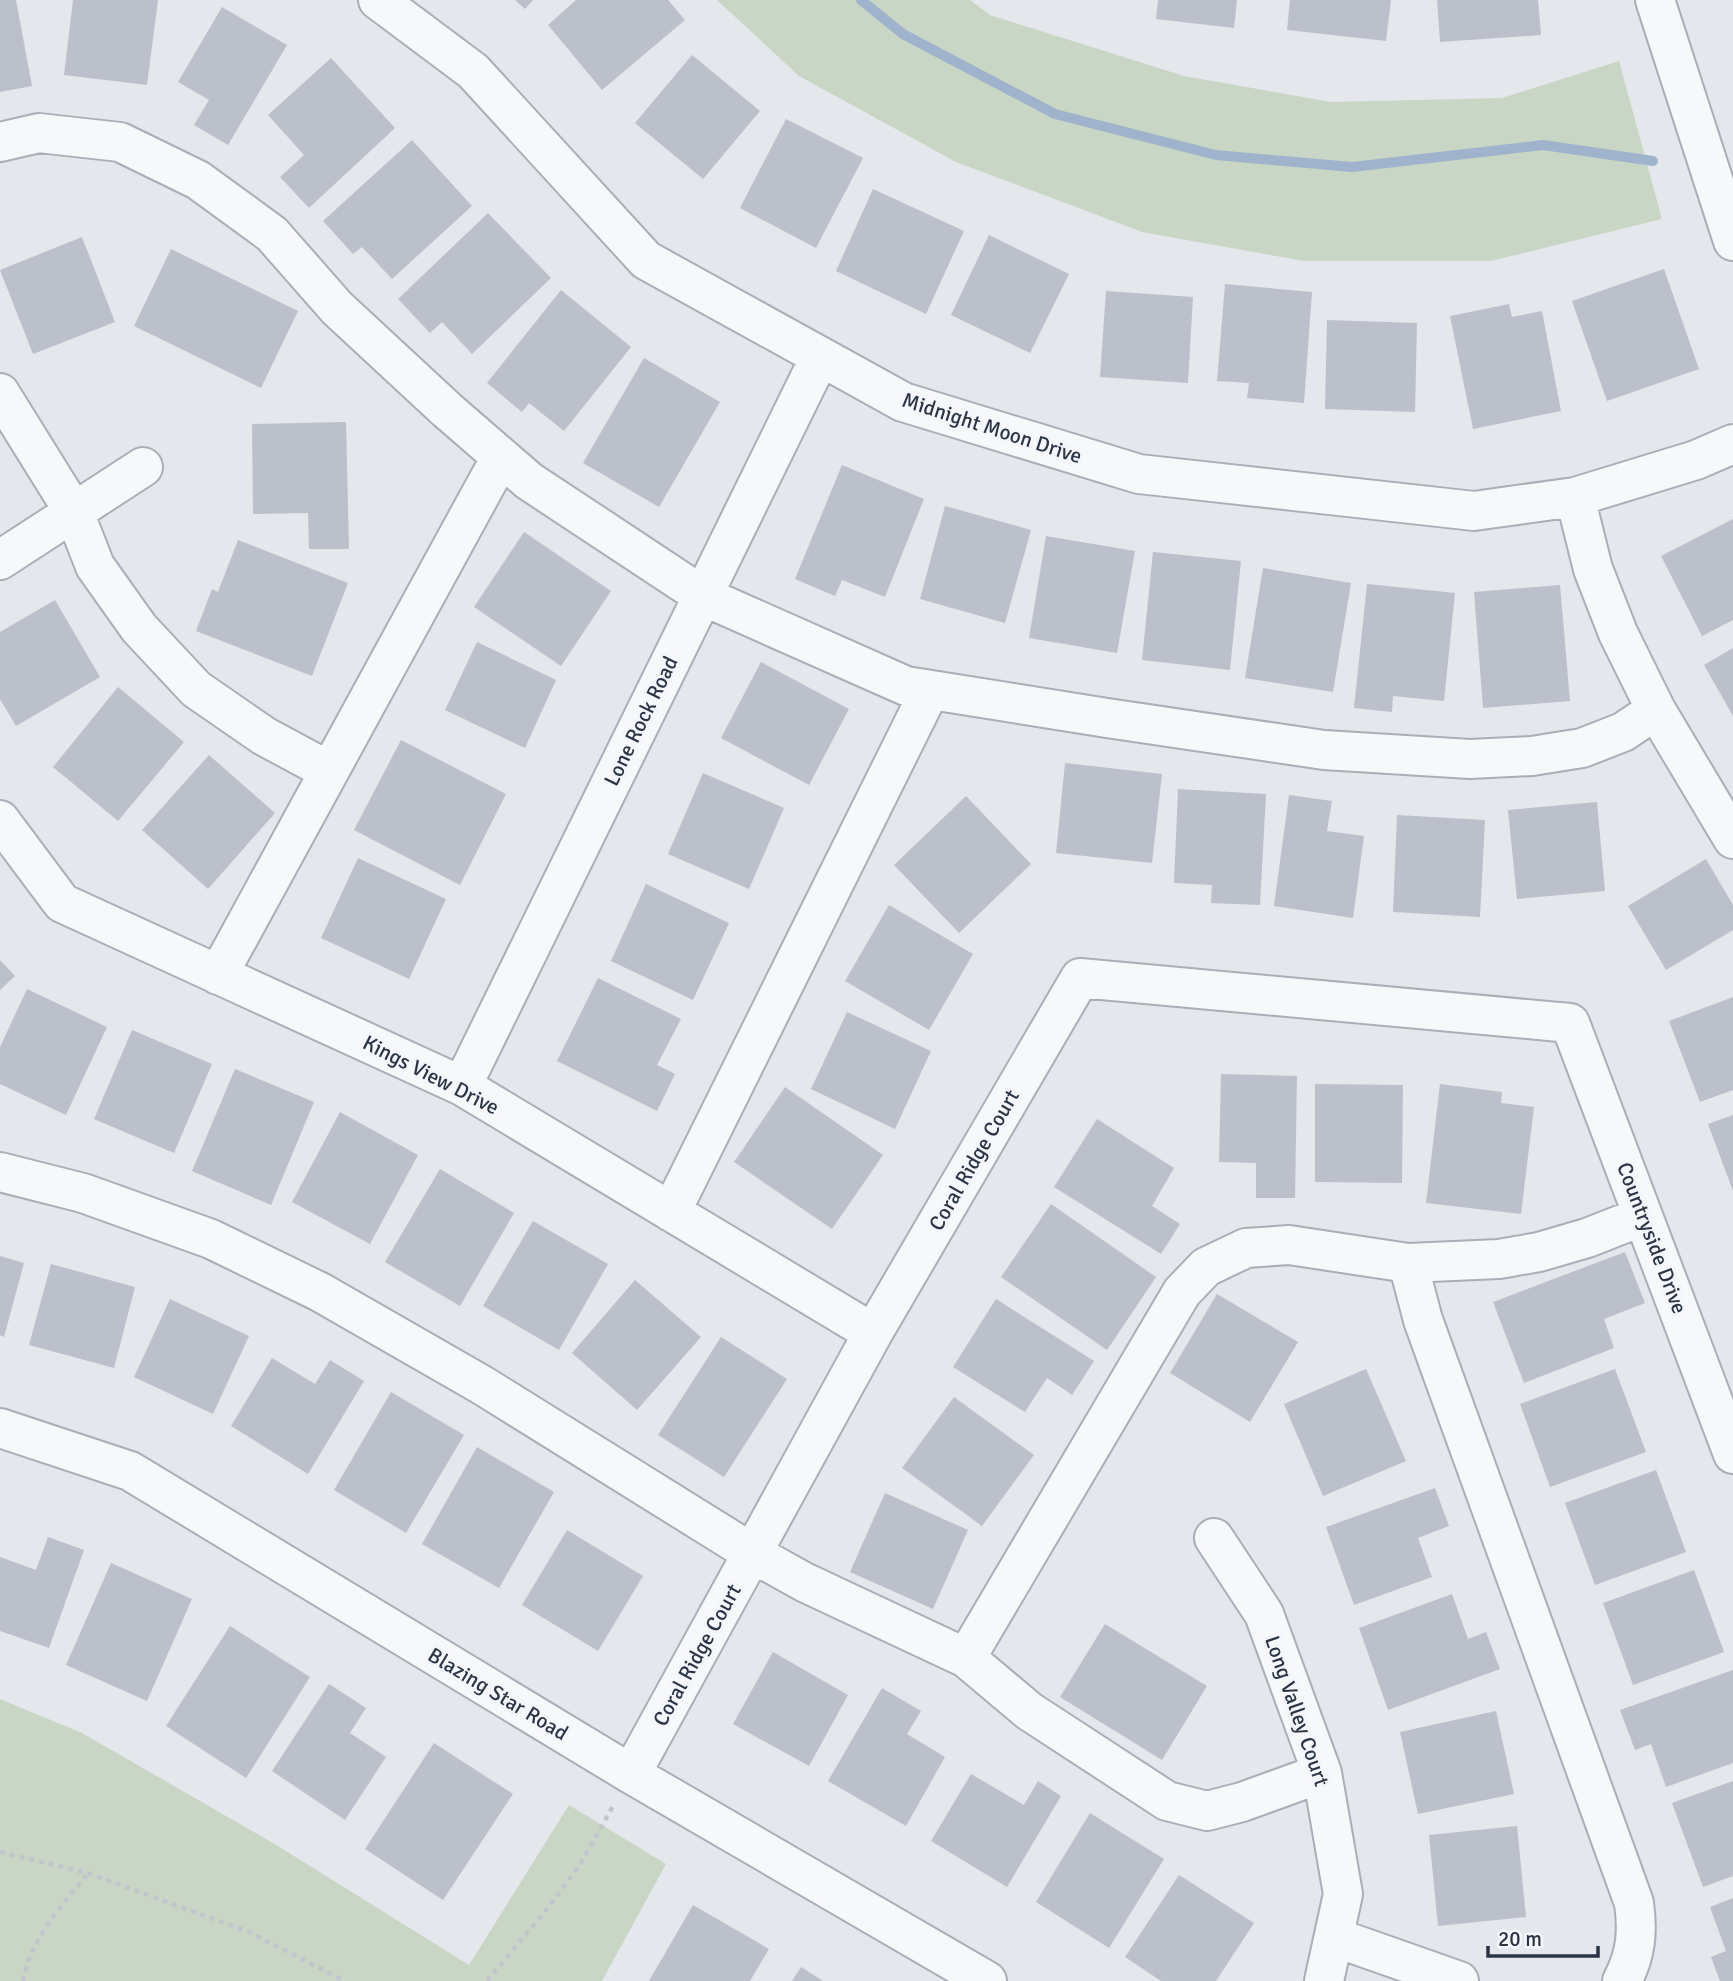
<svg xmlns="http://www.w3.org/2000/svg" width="1733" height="1981" viewBox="0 0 1733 1981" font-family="Signika,sans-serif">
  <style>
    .green { fill: #c9d6c5 }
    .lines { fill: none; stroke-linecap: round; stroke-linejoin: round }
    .stream { stroke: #9fb4cc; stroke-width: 10 }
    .building { fill: #bbc0ca }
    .minor-casing { stroke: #a9aeb7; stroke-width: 42 }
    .path { stroke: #c2c5cb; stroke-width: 4.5; stroke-dasharray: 5 5; stroke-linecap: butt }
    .minor { stroke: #f7f8fa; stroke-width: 38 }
    .labels { text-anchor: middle; stroke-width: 7; stroke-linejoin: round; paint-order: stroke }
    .street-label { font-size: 21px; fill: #2b3445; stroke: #f4f6f9 }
  </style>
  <rect width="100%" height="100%" fill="#e4e7ec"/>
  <path class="green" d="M717,0H970L990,15L1184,76L1331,102L1502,98L1619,61L1662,219L1491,261H1304L1142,232L956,162L799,76Z
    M0,1699L82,1733L273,1843L469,1965L569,1805L666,1864L602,1981H0Z"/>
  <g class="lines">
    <path class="stream" d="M861,0L903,34L1055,114L1216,155L1352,167L1543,145L1653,161"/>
  </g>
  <path class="building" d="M0,0H16L32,86L0,92Z
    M73,0H158L147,85L64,75Z
    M515,0H533L525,9Z
    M576,0H668L685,20L602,90L548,25Z
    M1158,0H1237L1234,28L1156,19Z
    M1290,0H1391L1386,41L1287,30Z
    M1437,0H1538L1541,35L1440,42Z
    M222,7L287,45L228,145L194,125L209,100L178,82Z
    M692,55L760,111L703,179L635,123Z
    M331,58L395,128L309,208L280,177L304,155L268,115Z
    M786,119L863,158L816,248L740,208Z
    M412,140L472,206L392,279L362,247L353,254L323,221Z
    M873,189L964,231L926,314L836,271Z
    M488,213L551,278L472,354L442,322L430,333L398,299Z
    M989,235L1069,274L1030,353L951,315Z
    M82,237L115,322L33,354L0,270Z
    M171,249L298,311L261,388L134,326Z
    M1664,269L1699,369L1607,401L1572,301Z
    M1225,284L1312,292L1304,403L1247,398L1249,383L1217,381Z
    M561,290L631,347L564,431L529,403L522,412L487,383Z
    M1106,291L1193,297L1188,383L1100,377Z
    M1509,304L1512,317L1542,311L1561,411L1473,429L1450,316Z
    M1327,320L1417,323L1415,412L1325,409Z
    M644,358L720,402L659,507L583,463Z
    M346,422L349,549H309L308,513L253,514L252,424Z
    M842,465L924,499L885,597L842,580L835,596L795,579Z
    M945,506L1031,530L1005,623L920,599Z
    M1733,519V620L1702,636L1661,556Z
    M524,532L611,591L561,666L474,607Z
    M1046,536L1135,551L1117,653L1029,638Z
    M238,540L348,583L312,676L196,631L212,589L218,592Z
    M1153,552L1241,561L1230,670L1142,660Z
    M1263,568L1351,583L1333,692L1245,678Z
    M1367,584L1455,593L1444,701L1393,696L1392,712L1354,708Z
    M1560,585L1570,701L1483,708L1474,592Z
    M55,600L100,677L16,726L0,699V632Z
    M477,642L556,680L525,748L445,710Z
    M1733,648V716L1704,665Z
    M761,662L849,709L809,785L721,738Z
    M118,687L184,742L118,821L53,767Z
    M401,740L506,794L460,885L354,830Z
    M209,755L275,813L208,889L142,830Z
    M1065,763L1162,774L1152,863L1056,853Z
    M703,773L784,808L749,889L668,854Z
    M1178,789L1266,794L1260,905L1211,903L1212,885L1174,883Z
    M1289,795L1332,801L1327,831L1364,836L1353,918L1274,906Z
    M966,796L1031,864L959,933L894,865Z
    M1597,802L1605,891L1517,899L1508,810Z
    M1397,815L1485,820L1480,917L1393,912Z
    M358,858L446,899L409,979L321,938Z
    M1706,859L1733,905V930L1666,970L1628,906Z
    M646,884L729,923L693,1000L611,961Z
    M889,905L973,954L929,1030L845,981Z
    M0,960L15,976L0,990Z
    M598,978L681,1019L657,1065L675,1074L657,1111L557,1061Z
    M27,989L107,1027L66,1115L0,1084V1047Z
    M1733,997V1090L1700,1102L1669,1021Z
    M847,1012L931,1051L895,1129L811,1089Z
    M132,1030L212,1064L174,1153L94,1119Z
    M235,1069L314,1102L271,1205L192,1171Z
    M1221,1074L1297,1076L1295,1198H1256V1163L1219,1162Z
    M1315,1084L1403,1085L1402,1183L1315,1182Z
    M1440,1084L1502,1092L1501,1103L1534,1107L1521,1214L1426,1203Z
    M785,1087L883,1155L832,1229L734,1162Z
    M340,1112L418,1155L370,1244L292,1202Z
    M1733,1115V1191L1708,1124Z
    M1097,1119L1174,1168L1152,1206L1180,1224L1161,1254L1054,1187Z
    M440,1169L514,1213L460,1306L385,1262Z
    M1051,1204L1156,1277L1107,1350L1001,1277Z
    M533,1221L608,1264L559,1350L483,1306Z
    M1625,1252L1645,1303L1604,1319L1614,1348L1524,1383L1493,1302Z
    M0,1256L24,1263L4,1337L0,1335Z
    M51,1264L135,1287L114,1368L29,1345Z
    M635,1280L701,1337L637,1410L572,1353Z
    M1217,1294L1298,1342L1250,1422L1170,1373Z
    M170,1299L249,1336L213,1414L134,1377Z
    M996,1299L1094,1361L1072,1395L1047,1378L1025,1412L953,1367Z
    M721,1337L787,1379L724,1477L658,1435Z
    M272,1358L315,1384L330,1360L364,1381L308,1474L231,1426Z
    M1366,1369L1406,1461L1323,1496L1284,1404Z
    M1615,1369L1646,1452L1550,1487L1520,1404Z
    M391,1392L464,1435L406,1533L334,1490Z
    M954,1397L1034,1455L982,1526L902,1468Z
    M477,1447L554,1492L499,1588L422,1544Z
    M1656,1470L1686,1552L1595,1585L1565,1503Z
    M1435,1488L1449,1526L1418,1538L1432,1577L1354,1605L1326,1527Z
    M885,1493L968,1530L933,1609L850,1572Z
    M567,1530L643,1576L598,1651L522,1605Z
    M48,1537L84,1550L49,1648L0,1631V1557L36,1570Z
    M111,1563L192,1599L147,1701L66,1665Z
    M1694,1570L1724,1652L1633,1685L1603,1603Z
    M1452,1594L1468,1639L1486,1632L1500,1669L1388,1710L1359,1628Z
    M1105,1624L1207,1686L1162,1760L1060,1697Z
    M230,1626L310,1677L246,1778L166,1726Z
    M773,1652L848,1695L809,1766L733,1724Z
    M1733,1670V1763L1666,1787L1651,1744L1635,1750L1620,1710Z
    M329,1684L366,1708L350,1733L386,1757L345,1820L272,1771Z
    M882,1688L921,1711L907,1734L945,1757L906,1826L828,1781Z
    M1496,1711L1514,1794L1418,1814L1400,1732Z
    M434,1743L513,1794L443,1900L365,1849Z
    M971,1774L1024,1805L1038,1781L1061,1796L1007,1887L931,1841Z
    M1733,1781V1876L1703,1887L1672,1803Z
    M1090,1813L1164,1859L1109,1948L1036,1902Z
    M1517,1826L1526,1917L1438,1926L1429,1835Z
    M1179,1875L1254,1923L1216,1981H1161L1125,1957Z
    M1733,1898V1981H1720L1711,1957L1726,1951L1710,1907Z
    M693,1905L769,1949L750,1981H649Z
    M801,1967L823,1981H792Z"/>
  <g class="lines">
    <defs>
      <path id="minor" d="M378,0L473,71L646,260L903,402L1139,474L1474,511L1575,497L1696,460L1733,444
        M1655,0L1733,241
        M0,142L39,133L120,142L198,180L272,234L337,308L447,410L529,481L703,596L906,686L1107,718L1324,750L1470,759L1532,756L1582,748L1623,732L1656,710L1618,633L1593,569L1575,497
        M0,393L74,512L95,566L139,628L196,689L264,736L329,771
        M0,560L143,467
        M1656,710L1733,839
        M0,820L62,903L462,1086L873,1333
        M218,975L501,457
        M462,1086L820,357
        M0,1172L83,1193L211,1239L320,1292L482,1385L752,1553L804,1582L966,1658L1029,1711L1167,1801L1207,1811L1242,1802L1322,1773
        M671,1212L930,690
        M1408,1263L1423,1320L1634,1903C1638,1932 1636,1955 1622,1981
        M0,1428L130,1471L631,1774L987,1981
        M1214,1538L1264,1614L1322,1773L1343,1894L1324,1981
        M966,1658L1182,1292L1206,1267L1246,1248L1289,1245L1408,1263L1499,1259L1539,1252L1587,1238L1643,1216
        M631,1774L873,1333L1080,978L1570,1023L1733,1454
        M1334,1937L1459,1981"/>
    </defs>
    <use href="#minor" class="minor-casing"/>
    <path class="path" d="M0,1852L88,1873L249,1932L345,1981
      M23,1981C30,1939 62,1906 88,1873
      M487,1981L546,1910L581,1863L613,1806"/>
    <use href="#minor" class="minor"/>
  </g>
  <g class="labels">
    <g class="street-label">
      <text transform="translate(992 428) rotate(18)" y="7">Midnight Moon Drive</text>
      <text transform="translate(641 721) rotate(-64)" y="7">Lone Rock Road</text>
      <text transform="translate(431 1075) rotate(27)" y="7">Kings View Drive</text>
      <text transform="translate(974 1160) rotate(-60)" y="7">Coral Ridge Court</text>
      <text transform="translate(1652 1238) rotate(69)" y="7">Countryside Drive</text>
      <text transform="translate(697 1655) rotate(-61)" y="7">Coral Ridge Court</text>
      <text transform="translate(498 1694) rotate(31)" y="7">Blazing Star Road</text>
      <text transform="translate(1297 1711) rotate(71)" y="7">Long Valley Court</text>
    </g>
  </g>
  <path d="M1488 1946v10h110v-10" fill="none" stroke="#2b3445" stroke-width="3.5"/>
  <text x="1498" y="1946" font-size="21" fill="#2b3445" stroke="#f4f6f9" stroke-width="5" paint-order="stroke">20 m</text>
</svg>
